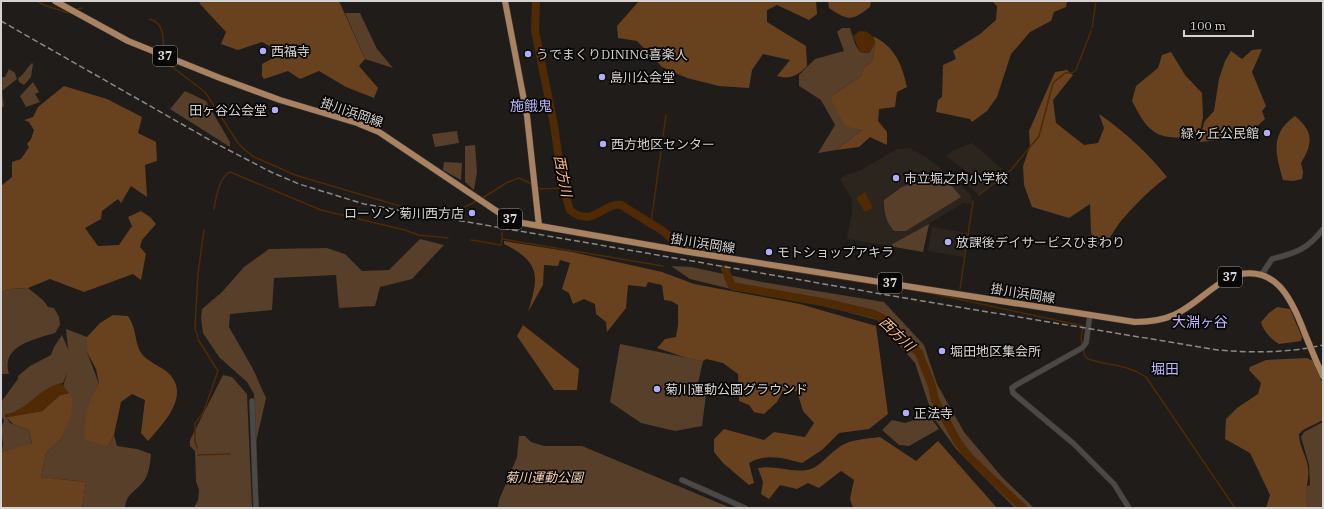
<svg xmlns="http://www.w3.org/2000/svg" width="1324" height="509" viewBox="0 0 1324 509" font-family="'IBM Plex Serif','Noto Sans JP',serif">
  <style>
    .built { fill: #2c251e }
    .green { fill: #573f2a }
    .forest { fill: #68421f }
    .water { fill: #4f2a04 }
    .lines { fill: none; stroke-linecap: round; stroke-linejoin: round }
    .stream { stroke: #4f2a04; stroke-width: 1.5 }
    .river { stroke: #4f2a04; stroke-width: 8 }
    .minor-casing { stroke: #3a3836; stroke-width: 6 }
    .major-casing { stroke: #3a3836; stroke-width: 7 }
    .minor { stroke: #4b4846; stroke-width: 5 }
    .major { stroke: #a98262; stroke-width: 6 }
    .rail { stroke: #8c8987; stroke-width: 1.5; stroke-dasharray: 6 3; stroke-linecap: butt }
    .major-bridge-casing { stroke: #3a3836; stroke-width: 7; stroke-linecap: butt }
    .major-bridge { stroke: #a98262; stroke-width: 6 }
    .poi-dot { fill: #b2adf9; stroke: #080706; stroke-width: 1.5 }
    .labels { text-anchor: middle; stroke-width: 3.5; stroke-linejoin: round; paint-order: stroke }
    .shield { fill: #080706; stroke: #989694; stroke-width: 1 }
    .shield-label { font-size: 12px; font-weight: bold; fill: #d5d3d1 }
    .poi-label { font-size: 13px; fill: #d5d3d1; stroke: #080706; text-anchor: start }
    .street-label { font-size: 13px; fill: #d5d3d1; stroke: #080706 }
    .park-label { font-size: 13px; font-style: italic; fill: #f7cfaf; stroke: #080706 }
    .neighbourhood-label { font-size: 14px; fill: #bbb6fd; stroke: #080706 }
    .water-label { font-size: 14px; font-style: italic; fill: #fab983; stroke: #080706 }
  </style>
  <rect width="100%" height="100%" fill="#1f1c1a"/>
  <path class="built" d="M972,143L1007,173L978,195L965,181L970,174L946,156L954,150Z
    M909,148L925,156L950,176L971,195L972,204L963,203L929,224L923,252L847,239L852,213V199L840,179L846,175L859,171L897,149Z
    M932,227L968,233L964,257L928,251Z"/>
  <path class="green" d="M345,13H360L377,49L393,68L365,59Z
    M842,28H850L855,44L860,52L869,53L875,43L873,60L863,69L861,76L830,97L862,130L836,150L818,153L835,125L821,100L799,86V75L815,59L844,51L837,32Z
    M32,63L33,64L31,77L24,85L19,82L18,78C25,74 26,68 32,63Z
    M9,69L15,73L17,79L2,91L4,106L1,109V77H5Z
    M33,82L39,92L35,94L40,102L26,107L20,96Z
    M185,91L206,101L230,142V147L170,109Z
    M457,131L459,143L435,147L432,134Z
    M475,145L477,172L474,190L465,182V146Z
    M444,162L462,163L461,180L443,170Z
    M932,176L952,186L961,197L906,231H894C886,222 884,212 884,200L902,187Z
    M929,224L923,252L889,246Z
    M420,239L444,245L412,279L380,287L375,306L339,308L336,275L274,278L272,310L230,314L229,327L253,369L266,398L256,442L254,394L247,382L219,357L203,333L201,318L202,309L222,292L244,267L269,249L327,248L345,254L362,271L389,270Z
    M671,266L691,267L762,282L884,302L924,345L937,384L964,432L1002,477L1034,508H1015L956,449L933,417L915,363L877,320L790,297L731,289L690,279Z
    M28,288L43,300L48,307L54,308L59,317L60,325L55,333C36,339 0,345 9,374H1V292L9,289Z
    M66,329L87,337V352L99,384L108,446L114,435L117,446L137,449L151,454C150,463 149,475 143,482C135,492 126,494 125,508H82L86,482L41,477L46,453L62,438L73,399L63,387L67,373L63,383C41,388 29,410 5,415L10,423L29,430L32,445L1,452L3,445L1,428L4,421L1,415V402L18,379V376L30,366L51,355L54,347L62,335L68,349L69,357Z
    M620,344L703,361L698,383L706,395L702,426L675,431L641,423L610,402Z
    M223,375L232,377L247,394L252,508H194L198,500L199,490L196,481L195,451L190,446V440Z
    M929,415L939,429L909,446L899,445L882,430L892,420L905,423Z
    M1323,422V508H1308C1305,501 1304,493 1307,486L1310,485L1309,465L1301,437L1304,432Z
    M519,436H525L531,442L544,446H582L731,508H498L499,500L517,457Z"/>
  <path class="forest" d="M199,1H339L365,59L359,66L378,88L374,98L346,87L319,71L300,79L288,71L264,79L262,76V64L277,56L273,48L262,42L238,50L221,44L226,32L200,4Z
    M639,1H816L817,14L809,20L777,5L767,10V22L806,46L807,66C799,75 790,80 777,76L790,60L763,54L752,70L749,88L719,86L687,78L662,67L637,41L618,38L617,26Z
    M828,1H871L870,7C852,21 848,21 829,8Z
    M992,1H1067L1066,7L1054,12L1051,21L1030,32L1011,54L997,97L987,111L972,122L970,119L936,112L938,100L942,97L943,65L956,59L953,51L980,34L996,20L997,6Z
    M873,36C895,47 902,64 907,87L897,92L895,107L879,109L878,121L887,132V145L870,137L859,147L836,150L862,130L845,126L830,97L861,76L863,69L873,60L875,43Z
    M1262,49L1252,72L1266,106L1262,111L1265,119L1245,137L1200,142L1204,122L1214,111L1219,79L1225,61L1231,51L1242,59L1252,50Z
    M1171,52L1185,75L1202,93L1203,117L1199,137C1189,138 1165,139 1156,133C1145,127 1138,112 1132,101L1136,86L1158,68L1162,55Z
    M1067,70L1073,75L1053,100L1056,123L1084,145L1098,143L1104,128L1099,114C1124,131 1148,153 1167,177C1150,189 1135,205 1121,221C1111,234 1112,239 1096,249L1091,232L1090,204L1069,218L1032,207L1024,185L1023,166L1030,146L1029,131L1055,72Z
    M64,86L107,99L142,117L138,133L156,142L157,161L145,165L147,197L131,186L121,203L118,199L102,211L101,219L85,228L98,246L119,245L132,226L128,217L141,211L150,217L156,224L142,240L140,247L146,254L141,280L133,274L84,292L50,279L28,288L9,289L1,292V186L12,177V162L21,159L29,147L27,144L31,139L34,130L29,122L24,120L33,117L38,107Z
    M1295,116C1314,132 1313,143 1301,163L1303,172L1302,179L1293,181L1283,180C1276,155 1269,134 1295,116Z
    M504,241L572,252L662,272L694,284L800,304L876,326L888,414L869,429L839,433L822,450L802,463C784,458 766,453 749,463L754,483L749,485L723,463L714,452V439L724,429L764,440L774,432L805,437L814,423L803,411L797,391H783L777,402L764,414L754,412L749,405L739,401L738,374L723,363L706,359L703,361L687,358L657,348L665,339L676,337L678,325V305L671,301L664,300L662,285L648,282L646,287L628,285L626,308L607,332L606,322L596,314L595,304L584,299L573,304L569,293L562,289L570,263L560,260L558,266L544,265L543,285L528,312C539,277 541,262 504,244Z
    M1277,307L1290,309L1302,337L1301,341L1279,344C1271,339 1263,331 1261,322L1269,313Z
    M113,315L128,316C137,329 134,341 141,353C148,362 158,365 166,371C193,393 164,423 148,441L141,433L145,400L132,394L121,402L114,435L108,446L85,440V423L89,404L99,384L96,369L87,352V337L100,323Z
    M523,325L579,369L577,390H554L517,336Z
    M1307,358L1313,361L1323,384V420L1303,430L1299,434C1299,447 1307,456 1308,468C1310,482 1302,494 1308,508H1266L1270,495L1250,453L1225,439L1226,419L1237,408L1258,394L1261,383L1249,370L1250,367L1266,360Z
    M69,393L73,398L71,414L62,438L46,453L41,477L86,482L82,508H1V452L32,444L29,430L13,424L6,417L42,411L60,395Z
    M880,437L916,461L938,441L997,508H853L850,499L854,480L841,471L819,488L808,483L797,489L780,485L769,499L761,494L763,482L758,468C776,465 794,474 811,469C821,465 829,454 838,448C849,439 866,439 880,437Z"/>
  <path class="water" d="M860,31C869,31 872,34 875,43L869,53L860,52L853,36Z
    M865,192L873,208L865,212L856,198Z
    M61,383L69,393L60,395L42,411L9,417L5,415C30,409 37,389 61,383Z"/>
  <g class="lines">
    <path class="stream" d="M37,1L44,5L68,13
      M77,9L82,8
      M150,19C164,24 163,36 164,50
      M1092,28L1096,1
      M166,60L167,63L205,92L238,143L245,150L254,157L295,175L403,207L452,213L477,201
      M537,187L540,189L563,188
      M979,195L1011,170L1039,136L1053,83L1065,73H1072L1076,70L1091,31
      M481,199L508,182L519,178L532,184
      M214,209C216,198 219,177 230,172L321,210L405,230L418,235L448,238
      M651,223L666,115
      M503,228L505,218
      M502,238V232
      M471,240L501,245L502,239L663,266
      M721,260L930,293L1083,326L1081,339L1083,346
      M960,289L973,201
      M1083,349L1085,356L1088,359C1108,366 1128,364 1146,377L1235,508
      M197,448L195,441V423L203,413L218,371L199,341L195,328L198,273L204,230
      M198,455L230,454"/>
    <path class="river" d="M536,1L535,31L554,125L563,188L570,210C593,229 603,202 621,205L663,231L682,248L718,253
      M725,269L732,286L827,303L874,314L882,318L919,353L932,386L935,400L957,441L969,457L1023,508"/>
    <defs>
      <path id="minor" d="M1262,274L1272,259C1296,253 1308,249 1323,229
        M1090,315L1086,343L1082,348L1016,385L1012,388L1013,393L1074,444L1114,484L1129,508
        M252,401L256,508
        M682,480L745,508"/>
      <path id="major" d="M55,1L128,41L220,78L280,100L357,123L379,132L498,212L517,222L689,252L1135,322C1185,322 1192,299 1230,277C1275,261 1292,299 1305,334
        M505,1L527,116L539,226
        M1317,363L1323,376"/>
    </defs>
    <use href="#minor" class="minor-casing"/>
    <use href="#major" class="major-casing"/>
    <use href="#minor" class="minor"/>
    <use href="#major" class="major"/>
    <path class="rail" d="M1,21L215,143L271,172L299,184L364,204L922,301L1218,350C1254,353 1288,353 1323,345"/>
    <defs>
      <path id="major-bridge" d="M1305,334L1317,363"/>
    </defs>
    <use href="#major-bridge" class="major-bridge-casing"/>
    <use href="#major-bridge" class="major-bridge"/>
  </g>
  <g class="poi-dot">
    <circle cx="263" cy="51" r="4"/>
    <circle cx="528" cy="54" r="4"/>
    <circle cx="602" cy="77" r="4"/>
    <circle cx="275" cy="110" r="4"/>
    <circle cx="1267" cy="133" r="4"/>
    <circle cx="603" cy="144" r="4"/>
    <circle cx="896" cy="178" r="4"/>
    <circle cx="472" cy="213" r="4"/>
    <circle cx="948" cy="242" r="4"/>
    <circle cx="769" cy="252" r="4"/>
    <circle cx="942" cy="351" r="4"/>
    <circle cx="657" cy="389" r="4"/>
    <circle cx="906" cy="413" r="4"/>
  </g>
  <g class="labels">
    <g class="shield">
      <rect x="153" y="46" width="24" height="20" rx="3"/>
      <rect x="498" y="209" width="24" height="20" rx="3"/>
      <rect x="1218" y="267" width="24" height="20" rx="3"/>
      <rect x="878" y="273" width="24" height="20" rx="3"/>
    </g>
    <g class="shield-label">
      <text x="165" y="60">37</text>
      <text x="510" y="223">37</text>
      <text x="1230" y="281">37</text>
      <text x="890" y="287">37</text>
    </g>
    <g class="poi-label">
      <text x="271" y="56">西福寺</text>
      <text x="536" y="59">うでまくりDINING喜楽人</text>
      <text x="610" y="82">島川公会堂</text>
      <text x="267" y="115" text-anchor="end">田ヶ谷公会堂</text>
      <text x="1259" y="138" text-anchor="end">緑ヶ丘公民館</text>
      <text x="611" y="149">西方地区センター</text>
      <text x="904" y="183">市立堀之内小学校</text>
      <text x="464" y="218" text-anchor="end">ローソン 菊川西方店</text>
      <text x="956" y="247">放課後デイサービスひまわり</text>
      <text x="777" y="257">モトショップアキラ</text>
      <text x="950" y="356">堀田地区集会所</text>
      <text x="665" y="394">菊川運動公園グラウンド</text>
      <text x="914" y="418">正法寺</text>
    </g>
    <g class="street-label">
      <text transform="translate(352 112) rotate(19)" y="5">掛川浜岡線</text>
      <text transform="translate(703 243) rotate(9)" y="5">掛川浜岡線</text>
      <text transform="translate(1023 293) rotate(9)" y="5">掛川浜岡線</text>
    </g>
    <g class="park-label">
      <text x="544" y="482">菊川運動公園</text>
    </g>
    <g class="neighbourhood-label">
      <text x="531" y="111">施餓鬼</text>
      <text x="1200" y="327">大淵ヶ谷</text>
      <text x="1165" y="374">堀田</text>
    </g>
    <g class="water-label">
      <text transform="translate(563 176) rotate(79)" y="5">西方川</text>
      <text transform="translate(897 334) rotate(43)" y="5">西方川</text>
    </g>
  </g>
  <rect width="1324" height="509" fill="none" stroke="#d5d3d1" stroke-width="4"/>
  <path d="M1184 30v6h69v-6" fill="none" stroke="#d5d3d1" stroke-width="2"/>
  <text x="1190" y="30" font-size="12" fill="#d5d3d1" stroke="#080706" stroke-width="3" paint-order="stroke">100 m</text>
</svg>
